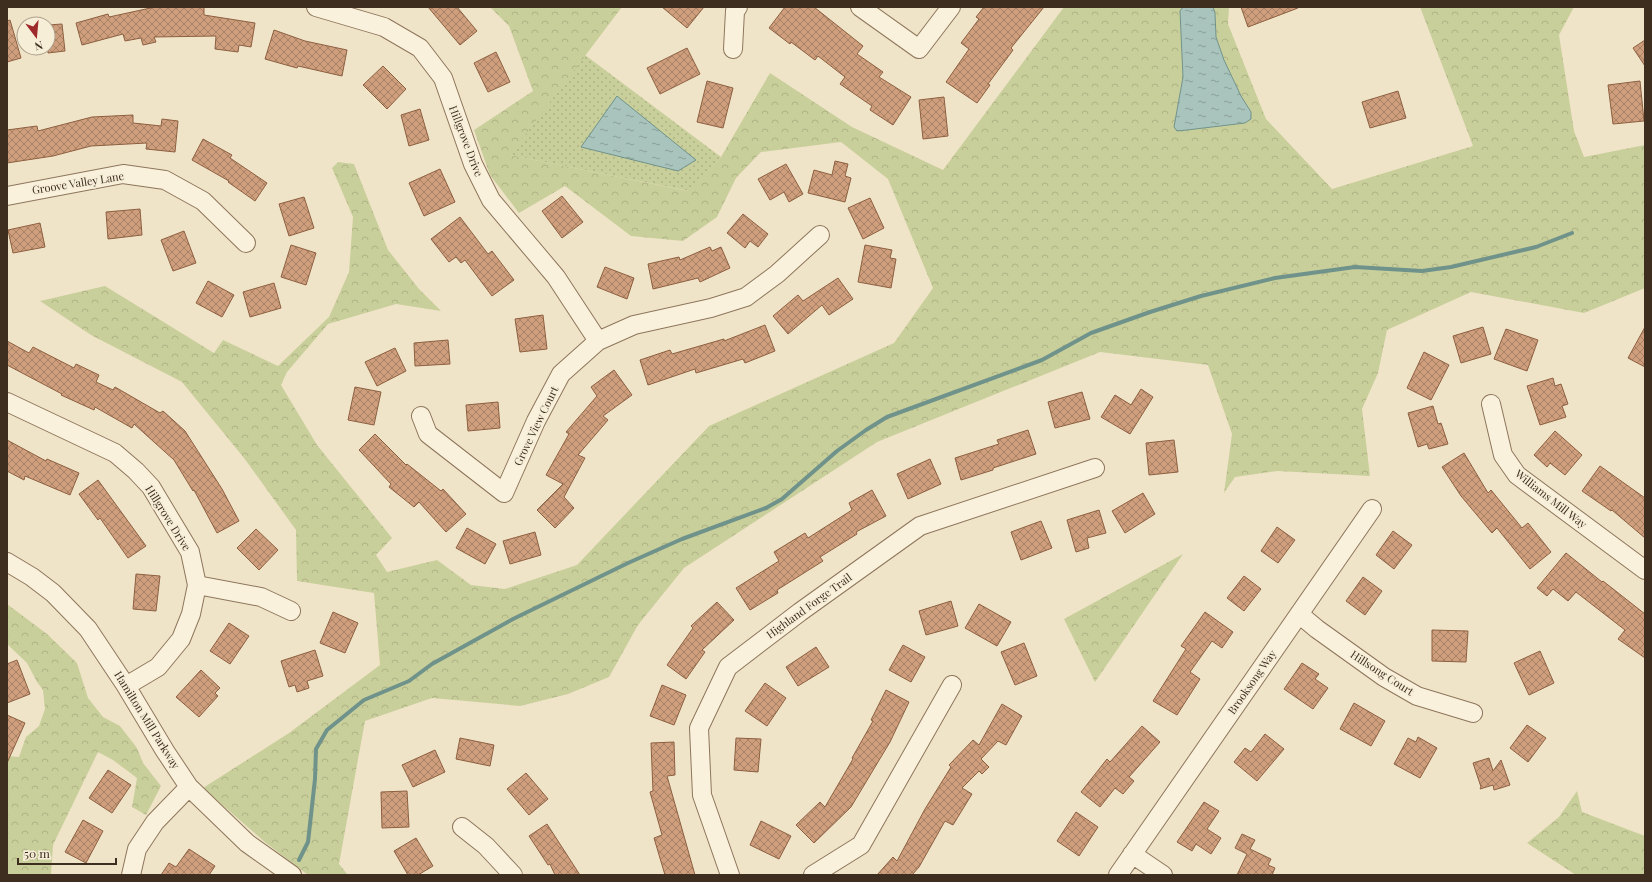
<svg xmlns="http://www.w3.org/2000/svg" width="1652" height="882" viewBox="0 0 1652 882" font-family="'Playfair Display',serif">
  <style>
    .grass { fill: url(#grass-dots) }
    .forest { fill: url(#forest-crowns) }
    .water { fill: url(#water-ripples); stroke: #6f938a }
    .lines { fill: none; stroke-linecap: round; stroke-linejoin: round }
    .stream { stroke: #6f938a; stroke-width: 4 }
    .building { fill: url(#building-cross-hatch); stroke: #8d5f41 }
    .minor-casing { stroke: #8d765c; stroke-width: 20 }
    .minor { stroke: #faf1dc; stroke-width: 18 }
    .labels { text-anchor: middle; stroke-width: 4; stroke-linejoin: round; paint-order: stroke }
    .street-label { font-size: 11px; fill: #3d2e20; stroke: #f7eed8 }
  </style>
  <defs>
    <pattern id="grass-dots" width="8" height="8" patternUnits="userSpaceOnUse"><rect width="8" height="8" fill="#c9cf9b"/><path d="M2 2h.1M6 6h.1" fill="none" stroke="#aeb285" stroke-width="1.8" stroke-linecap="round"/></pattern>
    <pattern id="forest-crowns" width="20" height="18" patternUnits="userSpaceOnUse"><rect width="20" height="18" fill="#c9cf9b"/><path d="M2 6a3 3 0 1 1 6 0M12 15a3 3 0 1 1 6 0" fill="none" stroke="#aeb285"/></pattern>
    <pattern id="water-ripples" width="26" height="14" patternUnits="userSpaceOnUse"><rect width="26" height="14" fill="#a9c4bc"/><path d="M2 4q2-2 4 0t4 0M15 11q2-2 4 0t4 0" fill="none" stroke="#8ba098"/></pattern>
    <pattern id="building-cross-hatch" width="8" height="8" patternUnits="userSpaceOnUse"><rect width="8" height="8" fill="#cf9f7d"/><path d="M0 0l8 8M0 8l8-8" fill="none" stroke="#a98266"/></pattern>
  </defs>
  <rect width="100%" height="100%" fill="#f0e4c8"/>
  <path class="grass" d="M585,55L721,157L689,191L509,155Z"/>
  <path class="forest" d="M490,7H622L510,155L688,191L721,157L770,73L852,127L943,170L1064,7H1183L1180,11L1183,77L1175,121L1177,131L1245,123L1251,112L1241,96L1224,60L1216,37L1215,13L1213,7H1229L1228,24L1266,119L1332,189L1473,146L1420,7H1574L1559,35L1574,131L1584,157L1645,145V288L1584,313L1471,292L1387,330L1378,373L1362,409L1370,476L1278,471L1235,477L1224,493L1232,434L1208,365L1100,352L877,442L684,568L638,625L609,677L568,694L520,706L432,698L365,721L339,864L348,875H308L266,843L203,788L289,733L380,665L374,593L297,581L296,530L244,458L182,382L91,335L40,301L105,286L214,353L223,340L278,366L329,317L349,272L353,217L332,168L338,162L354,164L388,250L419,289L441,311L396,304L328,324L287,372L281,385L317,445L392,538L376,555L387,572L437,560L471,585L505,589L577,565L709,426L894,343L933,288L888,179L841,142L761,152L736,178L717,217L683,241L631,236L565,186L519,213L490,175L474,130L533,91L509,26Z
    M1183,554L1095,682L1064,619Z
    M7,604L47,634L77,663L88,698L103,717L120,726L137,748L143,763L161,786L146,815L132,807L137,778L113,760L98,752L53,845L51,875H7V756L19,757L26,737L39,726L45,709L43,690L37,682L27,663L7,644Z
    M1577,791L1582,812L1645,836V875H1576L1527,843L1559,817Z"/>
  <path class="water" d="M1183,7H1213L1215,13L1216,37L1224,60L1241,96L1251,112V119L1245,123L1187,130L1177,131L1174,127L1183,77L1180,11Z
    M617,96L696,160L678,171L581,147Z"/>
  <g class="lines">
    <path class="stream" d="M299,860L308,842L315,779L316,749L327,730L364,700L409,681L432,664L513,619L628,563L682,539L766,508L782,499L837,451L866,430L887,417L1042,360L1091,333L1150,312L1201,296L1275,278L1355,267L1422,271L1451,267L1536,247L1572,233"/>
  </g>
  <path class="building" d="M155,7H204V15L255,23L251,47L239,45L238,52L215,49L216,36L154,37L156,42L143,45L141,38L125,41L123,34L82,45L76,23L108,14L109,17Z
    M428,7H457L477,31L460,45Z
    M662,7H704L687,28Z
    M785,7H814L863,46L857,54L883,72L879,77L911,97L893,125L870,110L872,106L840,84L845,77L818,56L815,60L791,42L790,44L769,28Z
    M984,7H1044L1011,48L1013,50L988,84L990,85L977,103L946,82L969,49L961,43L979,19L976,17Z
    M1241,7H1298V8L1248,27Z
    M10,20L21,58L7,62V21Z
    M62,24L65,51L48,53V25Z
    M274,30L305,41L347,50L342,76L298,66L297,68L265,59Z
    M1645,40V66L1633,48Z
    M687,48L700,74L660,94L647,68Z
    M496,52L510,82L488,92L474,63Z
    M383,66L406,89L387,109L363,85Z
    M707,81L733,88L723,128L697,122Z
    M1640,81L1644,121L1613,124L1608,85Z
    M1398,91L1406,118L1370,128L1362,102Z
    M944,97L948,136L923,139L919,100Z
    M420,109L429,140L409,146L401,115Z
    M133,115V123L161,126L162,119L178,121L175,152L146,149L147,143L91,146L53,156L7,163V130L37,126L38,131L92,117Z
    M203,139L232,155L230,158L267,183L255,201L228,182L229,181L192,160Z
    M835,161L848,164L845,176L851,178L845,202L808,193L814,170L832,175Z
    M786,164L803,194L789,202L784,192L770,200L758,179Z
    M440,169L455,202L424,216L409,183Z
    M562,196L583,222L562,238L542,211Z
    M304,197L314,228L289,236L279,204Z
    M870,198L884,228L863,239L848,208Z
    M140,209L142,235L108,239L106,212Z
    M743,214L768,234L758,247L750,241L745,248L727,233Z
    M460,217L488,254L492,251L514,280L492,296L465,260L461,263L456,257L449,262L431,239Z
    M40,223L45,247L13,253L8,230Z
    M184,231L196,263L173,271L161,240Z
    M291,245L316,253L306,285L281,277Z
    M865,245L892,250L890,258L896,259L891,288L858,282Z
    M710,247L712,251L721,247L730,268L700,282L698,278L653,289L648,264L679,257L680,260Z
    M605,267L634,278L627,299L597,287Z
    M838,278L853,299L829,315L822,305L788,334L773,316L798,295L803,301Z
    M208,281L234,295L222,317L196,303Z
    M274,283L281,308L250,317L243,292Z
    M543,315L547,349L520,352L515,319Z
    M765,325L775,351L745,363L743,359L696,373L695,369L648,385L640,360L670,350L672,354L724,339V341Z
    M1483,327L1491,354L1461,363L1453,336Z
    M1645,327V367L1628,358Z
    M1506,329L1538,340L1527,371L1494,359Z
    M448,340L450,364L415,366L414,343Z
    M7,341L29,353L33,347L74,368L76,364L99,375L96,382L113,390L115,387L160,413L163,411L185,431L222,489L239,521L217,533L194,490L193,491L174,460L134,424L132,428L95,407L94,410L61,395L62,394L7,365Z
    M395,348L406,371L377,386L365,362Z
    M1424,352L1449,365L1431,400L1407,388Z
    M614,370L632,395L603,416L608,420L578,455L585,458L564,497L574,508L555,528L537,510L563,484L546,475L569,434L566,432L597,396L591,387Z
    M1553,378L1555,386L1561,384L1568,404L1562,406L1566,417L1540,425L1527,386Z
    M355,387L381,392L374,425L348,420Z
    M1141,389L1153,397L1130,434L1101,417L1115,395L1131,405Z
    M1082,392L1090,419L1055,428L1048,402Z
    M498,402L500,428L468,431L466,405Z
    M1433,406L1438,424L1441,423L1448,444L1429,449L1427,444L1418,447L1408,413Z
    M1028,430L1036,454L993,468V470L961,480L955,458L999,444L997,440Z
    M1555,431L1582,455L1565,475L1550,463L1547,467L1534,455Z
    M375,434L406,465L407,464L441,491L443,489L466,514L446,532L419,502L414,507L389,487L391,484L359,450Z
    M7,440L46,461L47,459L79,473L70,495L25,476L24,480L7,471Z
    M1174,440L1178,472L1149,475L1146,443Z
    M1464,453L1488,493L1491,490L1522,528L1528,523L1551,552L1530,569L1497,528L1492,533L1461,496L1442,467Z
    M930,459L941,484L908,499L897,474Z
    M1600,466L1645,498V538L1612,510L1611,511L1582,491Z
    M98,480L146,546L128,558L100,518L98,520L79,494Z
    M872,490L886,516L856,532L857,534L820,557L823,561L777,590L778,593L750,610L736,588L779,561L774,552L805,533L808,538L852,510L849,503Z
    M1143,493L1155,514L1125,533L1112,511Z
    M1099,510L1106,533L1087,538L1089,548L1076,552L1067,520Z
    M1041,521L1052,548L1021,560L1011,532Z
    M1277,527L1295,540L1278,563L1261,551Z
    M467,528L496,544L485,564L456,548Z
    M256,529L278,550L259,570L237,548Z
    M1393,531L1412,545L1394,569L1376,555Z
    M535,532L541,555L510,564L503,541Z
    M1566,553L1602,582L1603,581L1645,614V658L1618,639L1625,630L1576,592L1568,601L1553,589L1547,596L1537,588Z
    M136,574L160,576L156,611L133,609Z
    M1244,576L1261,589L1244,611L1227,598Z
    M1363,577L1382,591L1365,615L1346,601Z
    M951,601L958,626L926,635L919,611Z
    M717,602L734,620L702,650L705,652L686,679L667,665L693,628L691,626Z
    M979,604L1011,622L997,646L965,628Z
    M333,612L358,623L345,653L320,643Z
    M1205,612L1233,632L1222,648L1212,641L1190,672L1200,679L1177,715L1153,701L1186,649L1181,646Z
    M229,623L249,636L230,664L210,651Z
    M1432,630L1468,631L1466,662L1432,661Z
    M1024,643L1037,676L1015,685L1001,652Z
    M903,645L925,657L911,682L889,670Z
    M816,647L829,667L798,686L786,667Z
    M315,650L323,676L307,681L309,688L297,692L295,685L289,687L281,661Z
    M1540,651L1554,683L1529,695L1514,663Z
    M17,660L30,694L7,703V664Z
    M1302,663L1319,674L1315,679L1328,688L1313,709L1284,689Z
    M201,670L220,688L215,693L218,696L199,717L176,697Z
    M765,683L786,698L767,726L745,711Z
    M662,685L686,695L674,725L650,716Z
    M886,690L909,702L890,742L851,807L814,843L796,825L820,802L825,807L853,759L852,758L873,721L871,720Z
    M1354,703L1385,721L1371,746L1340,729Z
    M1002,704L1022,716L1006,745L998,741L981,759L989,767L982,774L979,771L962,788L972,794L953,825L945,821L919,867L912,875H877L893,857L897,861L925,809L951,767L949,765L973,740L979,745Z
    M7,715L25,723L7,763Z
    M1527,725L1546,738L1528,762L1510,748Z
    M1142,726L1160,742L1129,777L1134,781L1123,794L1115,788L1100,807L1081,792L1107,759L1110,762Z
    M1265,734L1284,749L1257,781L1234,762L1245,748L1251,752Z
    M1418,737L1437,748L1420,778L1394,764L1408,738L1416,742Z
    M460,738L494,745L490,766L456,759Z
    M736,738L761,739L758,772L734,770Z
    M674,742L675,775L667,776L695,875H665L654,838L662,835L650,792L653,791L651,743Z
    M435,750L445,772L413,787L402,765Z
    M1489,758L1493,771L1501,760L1510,785L1494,790L1493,785L1480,789L1481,787L1473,763Z
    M108,770L131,785L112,813L89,798Z
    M526,773L548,799L529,815L507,789Z
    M407,791L409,827L382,828L381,792Z
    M1204,802L1219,811L1207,829L1221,838L1211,854L1196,844L1192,851L1177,842Z
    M1076,812L1098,827L1079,856L1057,841Z
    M83,820L103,831L86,863L65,852Z
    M761,821L791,836L779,859L750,845Z
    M547,824L580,875H555L550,864L548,865L529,836Z
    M1242,834L1255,840L1250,849L1271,859L1268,865L1275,868L1272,875H1237L1247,854L1235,848Z
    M416,838L433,866L418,875H408L394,851Z
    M189,849L215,866L209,875H161L169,863L176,867Z"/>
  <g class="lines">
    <defs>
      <path id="minor" d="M316,7L384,27L420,48L443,78L473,164L491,200L556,277L598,341
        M860,7L919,49L951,7
        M733,49L735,11L738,7
        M7,196L123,174L165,180L203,201L246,243
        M7,402L115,453L136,471L151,487L190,552L197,585L191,614L181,639L158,667L126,686
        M1491,404L1503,455L1517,475L1645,570
        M421,416L428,434L504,493L536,421L561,374L598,341L634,325L711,308L746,297L777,274L820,235
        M7,562L32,577L53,593L88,629L126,686L165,751L189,787L247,843L292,875
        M197,585L261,597L291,611
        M1299,614L1317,629L1384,677L1417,696L1473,713
        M462,827L486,846L513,875
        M1132,854L1163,875
        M131,875L137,849L155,822L189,787
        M730,875L702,795L699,728L728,667L800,612L920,526L1095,468
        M813,875L861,845L952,685
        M1118,875L1372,509"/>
    </defs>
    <use href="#minor" class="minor-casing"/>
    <use href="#minor" class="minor"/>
  </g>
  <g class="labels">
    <g class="street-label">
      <text transform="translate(466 141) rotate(69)" y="4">Hillgrove Drive</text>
      <text transform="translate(78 183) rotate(-9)" y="4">Groove Valley Lane</text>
      <text transform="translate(536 426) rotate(-64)" y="4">Grove View Court</text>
      <text transform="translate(1551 499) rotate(38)" y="4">Williams Mill Way</text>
      <text transform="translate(168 518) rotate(58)" y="4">Hillgrove Drive</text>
      <text transform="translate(809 606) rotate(-36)" y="4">Highland Forge Trail</text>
      <text transform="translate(1382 673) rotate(33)" y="4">Hillsong Court</text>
      <text transform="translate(1252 682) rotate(-55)" y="4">Brooksong Way</text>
      <text transform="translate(147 720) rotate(58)" y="4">Hamilton Mill Parkway</text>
    </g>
  </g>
  <rect width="1652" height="882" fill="none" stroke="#3d2e20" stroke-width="16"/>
  <g transform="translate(36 36) rotate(164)"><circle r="19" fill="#f7eed8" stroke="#ada18e"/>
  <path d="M0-3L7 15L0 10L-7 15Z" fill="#9e2a2b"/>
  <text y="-6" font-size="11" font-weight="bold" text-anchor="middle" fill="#3d2e20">N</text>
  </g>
  <path d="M18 858v6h98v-6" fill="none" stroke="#3d2e20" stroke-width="2"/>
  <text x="24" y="858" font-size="12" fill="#3d2e20" stroke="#f7eed8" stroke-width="3" paint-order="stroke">50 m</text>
</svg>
